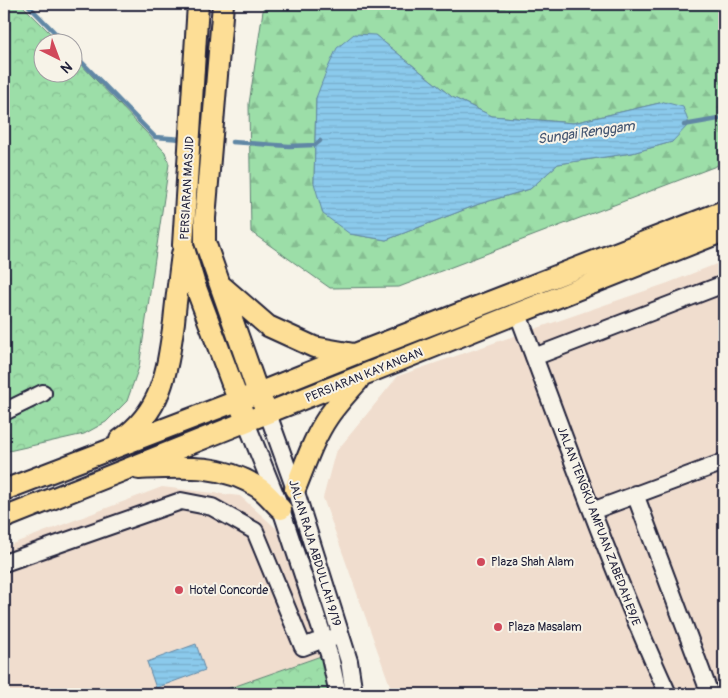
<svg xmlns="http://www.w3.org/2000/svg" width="728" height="698" viewBox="0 0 728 698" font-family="Pangolin,sans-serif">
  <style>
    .built { fill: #f0ddce }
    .forest { fill: url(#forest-firs); stroke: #5f8072; fill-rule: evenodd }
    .park { fill: url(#park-crowns); stroke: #5f8072 }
    .water { fill: url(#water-rules); stroke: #6187a5 }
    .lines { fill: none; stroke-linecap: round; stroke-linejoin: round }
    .stream { stroke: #6187a5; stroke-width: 4.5 }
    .minor-casing { stroke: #22223b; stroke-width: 20 }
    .major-casing { stroke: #22223b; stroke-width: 24 }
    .minor { stroke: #f7f3e8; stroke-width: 16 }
    .major { stroke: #fdde96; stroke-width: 20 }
    .poi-dot { fill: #d1495b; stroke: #f7f3e8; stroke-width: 2 }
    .labels { text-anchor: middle; stroke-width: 4; stroke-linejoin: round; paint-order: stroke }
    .street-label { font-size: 12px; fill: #22223b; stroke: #f7f3e8 }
    .poi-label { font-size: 12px; fill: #22223b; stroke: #f7f3e8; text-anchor: start }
    .water-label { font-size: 14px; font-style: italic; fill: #425470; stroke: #f7f3e8 }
  </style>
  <defs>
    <pattern id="forest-firs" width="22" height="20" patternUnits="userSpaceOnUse" patternTransform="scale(1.25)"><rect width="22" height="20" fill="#9cdea8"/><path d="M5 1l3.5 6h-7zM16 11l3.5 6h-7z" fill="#86be92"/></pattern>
    <pattern id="park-crowns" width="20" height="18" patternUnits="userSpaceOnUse" patternTransform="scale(1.25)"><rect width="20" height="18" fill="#9cdea8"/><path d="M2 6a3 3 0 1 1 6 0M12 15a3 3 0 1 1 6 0" fill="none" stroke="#86be92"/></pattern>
    <pattern id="water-rules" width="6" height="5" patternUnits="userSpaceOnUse" patternTransform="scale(1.25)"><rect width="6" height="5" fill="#8bcaec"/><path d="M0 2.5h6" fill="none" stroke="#78adcb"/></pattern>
  </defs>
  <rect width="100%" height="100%" fill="#f7f3e8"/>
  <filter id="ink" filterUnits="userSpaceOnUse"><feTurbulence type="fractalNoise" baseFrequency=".02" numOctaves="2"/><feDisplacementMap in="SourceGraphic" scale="10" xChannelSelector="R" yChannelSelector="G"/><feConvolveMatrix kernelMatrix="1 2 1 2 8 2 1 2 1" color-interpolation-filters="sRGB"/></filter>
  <g filter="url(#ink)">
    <path class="built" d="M724,261V694H393L323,498L335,453L398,376L668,283Z
      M162,487L240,496L277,529L321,656L213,694H4V547Z"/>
    <path class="forest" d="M264,4H724V163L399,287L330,288L251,232L249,104ZM375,35L452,97L492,116L573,123L664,102L672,142L632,153L558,164L530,189L479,204L386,240L350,234L314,183L316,98Z"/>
    <path class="park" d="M4,4H21L59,42H42V72H72L73,56L165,152L169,164L139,367L127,401L106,422L84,434L4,452Z
      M321,656L329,694H213Z"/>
    <path class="water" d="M354,34L375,35L452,97L492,116L573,123L664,102L683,107L689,124L672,142L632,153L558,164L530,189L479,204L386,240L350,234L323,214L314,183L316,98L326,72L337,48Z
      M196,644L205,670L156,688L147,662Z"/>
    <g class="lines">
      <path class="stream" d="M27,4L64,42
        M72,52L155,137L182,139
        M684,125L724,118
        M232,142L289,146L315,145L320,141"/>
      <defs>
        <path id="minor" d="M518,314C566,441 611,570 668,694
          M534,357L724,284
          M4,412L43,393
          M268,414L295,489L349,661L354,694
          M246,422L281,509L330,657L338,694
          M635,494L710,694
          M592,511L724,462
          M4,563L181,501L212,507L255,531L303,647L316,642L341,636"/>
        <path id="major" d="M198,4L183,245L195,285L243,413
          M223,4L205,218V242L258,393L264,405
          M223,287L268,326L314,347L354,354
          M120,440C163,410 167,371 174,322C176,300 179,277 182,254
          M139,469C180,467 223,463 259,488C267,493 274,503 281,509
          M295,489C305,465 313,439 328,417C337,404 347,393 358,381
          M4,490L258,393L355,354L724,211
          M4,518L724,231"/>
      </defs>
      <use href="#minor" class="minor-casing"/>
      <use href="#major" class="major-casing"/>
      <use href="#minor" class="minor"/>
      <use href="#major" class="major"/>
    </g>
  </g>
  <g class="poi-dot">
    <circle cx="481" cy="562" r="5"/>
    <circle cx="179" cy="590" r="5"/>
    <circle cx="498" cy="627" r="5"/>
  </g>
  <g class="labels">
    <g class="street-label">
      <text transform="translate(187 188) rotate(-87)" y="4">PERSIARAN MASJID</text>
      <text transform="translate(364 375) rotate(-22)" y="4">PERSIARAN KAYANGAN</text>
      <text transform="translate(599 526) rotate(69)" y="4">JALAN TENGKU AMPUAN ZABEDAH E9/E</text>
      <text transform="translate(315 553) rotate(73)" y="4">JALAN RAJA ABDULLAH 9/19</text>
    </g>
    <g class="poi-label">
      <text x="491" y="566">Plaza Shah Alam</text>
      <text x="189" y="594">Hotel Concorde</text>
      <text x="508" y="631">Plaza Masalam</text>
    </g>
    <g class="water-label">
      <text transform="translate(586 132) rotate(-8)" y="5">Sungai Renggam</text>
    </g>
  </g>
  <rect width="728" height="698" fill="none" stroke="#f7f3e8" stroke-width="20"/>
  <rect x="10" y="10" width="708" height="678" fill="none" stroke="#22223b" stroke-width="2" filter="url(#ink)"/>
  <g transform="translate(58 58) rotate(138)"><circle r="24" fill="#f7f3e8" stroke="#a29fa3"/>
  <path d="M0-4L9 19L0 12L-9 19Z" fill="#d1495b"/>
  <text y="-8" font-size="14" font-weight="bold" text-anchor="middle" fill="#22223b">N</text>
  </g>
</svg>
